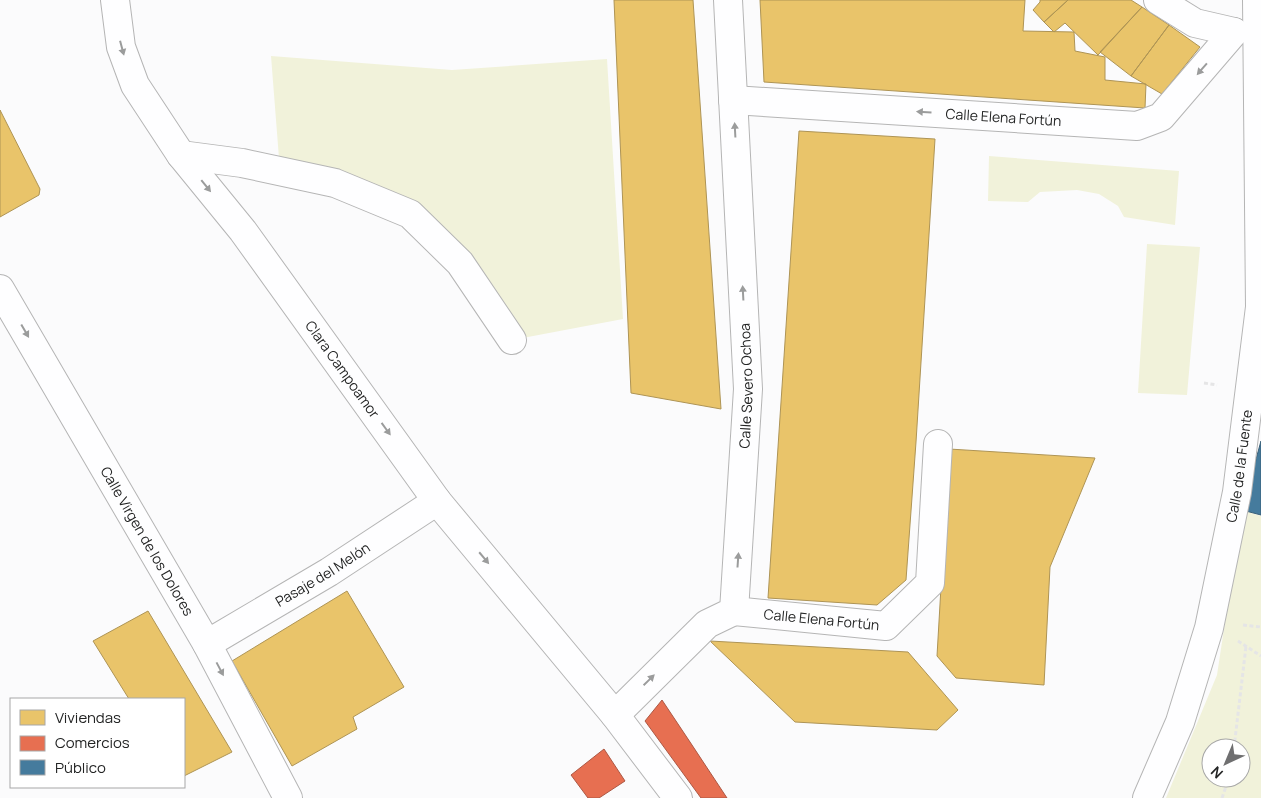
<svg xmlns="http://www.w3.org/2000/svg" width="1261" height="798" viewBox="0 0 1261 798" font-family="Manrope,sans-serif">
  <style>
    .green { fill: #f1f2da; fill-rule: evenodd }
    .homes { fill: #e9c46a; stroke: #ae9455 }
    .shops { fill: #e76f51; stroke: #ac5844 }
    .public { fill: #457b9d; stroke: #3b6179 }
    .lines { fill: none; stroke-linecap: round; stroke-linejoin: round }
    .minor-casing { stroke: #b5b5b5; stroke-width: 30 }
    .path { stroke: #e5e5e6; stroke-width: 3; stroke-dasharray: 4 2.5; stroke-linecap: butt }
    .minor { stroke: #fefeff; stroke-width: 28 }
    .oneway { fill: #9b9c9c }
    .labels { text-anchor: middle; stroke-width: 5; stroke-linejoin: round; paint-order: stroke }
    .street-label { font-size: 14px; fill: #232424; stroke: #fff }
  </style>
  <rect width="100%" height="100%" fill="#fbfbfc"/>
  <path class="green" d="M271,56L452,70L607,59L623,319L512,340L410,214L280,171Z
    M989,156L1179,171L1175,225L1124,217L1118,206L1099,194L1077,190L1040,192L1028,202L988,201Z
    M1147,244L1200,247L1187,395L1138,393Z
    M1242,510L1261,516V798H1166L1217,675ZM1211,748H1241V778H1211Z"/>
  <path class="homes" d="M614,0H693L721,409L631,393Z
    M760,0H1025L1023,31L1074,32L1075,51L1105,57V80L1146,84L1145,108L764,82Z
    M1040,0H1068L1044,22L1033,10L1040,2Z
    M1068,0H1131L1142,7L1098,55L1065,23L1054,32L1044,22Z
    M1142,7L1169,25L1131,76L1100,52Z
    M1169,25L1200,47L1162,94L1131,76Z
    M0,110L40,189L39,195L0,217Z
    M799,131L935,139L916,442L906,580L877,605L768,598Z
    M949,449L1095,458L1050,567L1044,685L956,678L937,656Z
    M347,591L404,687L353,717L357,729L292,766L232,661Z
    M148,611L232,752L184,776V699H129L93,641Z
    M710,641L908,652L958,710L937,730L795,722Z"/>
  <path class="shops" d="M662,700L690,742L727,798H701L645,721Z
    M604,749L625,781L599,798H588L571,775Z"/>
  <path class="public" d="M1261,441V515L1242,510Z"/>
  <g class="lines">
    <defs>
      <g id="minor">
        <path id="s1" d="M115,0L121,47L135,85L181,155L243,231L437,501L615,715L678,798"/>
        <path d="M1158,0L1195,23L1234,32"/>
        <path id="s2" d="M733,100L1137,126L1161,117L1234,32"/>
        <path d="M181,155L242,163L335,183L410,214L460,263L512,340"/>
        <path id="s3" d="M0,289L207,644L288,798"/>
        <path id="s4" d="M734,611L886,626L930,583L938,444"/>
        <path id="s5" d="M207,644L329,572L437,501"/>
        <path id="s6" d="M615,715L707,624L734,611L748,389L728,0"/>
        <path id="s7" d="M1147,798L1180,722L1209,628L1237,492L1260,307L1257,0"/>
      </g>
    </defs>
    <use href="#minor" class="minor-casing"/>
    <path class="path" d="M1204,383L1217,385
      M1243,625L1261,627
      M1238,641L1261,656
      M1234,748L1246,646
      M1222,798L1229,778"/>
    <use href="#minor" class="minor"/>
  </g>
  <defs><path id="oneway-solid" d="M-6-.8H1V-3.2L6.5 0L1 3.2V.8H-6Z" transform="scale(1.25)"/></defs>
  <g class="oneway">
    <use href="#oneway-solid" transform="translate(122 48) rotate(75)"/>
    <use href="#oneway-solid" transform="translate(1202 69) rotate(131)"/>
    <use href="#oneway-solid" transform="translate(924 112) rotate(-176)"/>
    <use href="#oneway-solid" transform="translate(735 130) rotate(-93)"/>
    <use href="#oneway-solid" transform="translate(206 186) rotate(51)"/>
    <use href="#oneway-solid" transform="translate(743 293) rotate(-93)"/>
    <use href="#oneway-solid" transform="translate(25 331) rotate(60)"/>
    <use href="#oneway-solid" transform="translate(386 429) rotate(54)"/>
    <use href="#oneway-solid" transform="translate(484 558) rotate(50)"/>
    <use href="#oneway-solid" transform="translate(738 560) rotate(-86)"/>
    <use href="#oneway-solid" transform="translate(220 669) rotate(62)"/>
    <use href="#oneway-solid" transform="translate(649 680) rotate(-44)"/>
  </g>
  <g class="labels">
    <g class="street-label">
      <text dy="5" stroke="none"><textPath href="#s2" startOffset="271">Calle Elena Fortún</textPath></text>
      <text dy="5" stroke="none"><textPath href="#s1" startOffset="440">Clara Campoamor</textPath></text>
      <text dy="5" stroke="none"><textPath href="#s6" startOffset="385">Calle Severo Ochoa</textPath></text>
      <text dy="5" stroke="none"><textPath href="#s7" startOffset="346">Calle de la Fuente</textPath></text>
      <text dy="5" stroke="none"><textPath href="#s3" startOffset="292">Calle Virgen de los Dolores</textPath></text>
      <text dy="5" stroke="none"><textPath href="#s5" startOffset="135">Pasaje del Melón</textPath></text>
      <text dy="5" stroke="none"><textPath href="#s4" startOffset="88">Calle Elena Fortún</textPath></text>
    </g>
  </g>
  <rect x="10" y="698" width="175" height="90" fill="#ffffff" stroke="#a7a7a7"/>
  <rect x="20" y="710" width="25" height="15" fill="#e9c46a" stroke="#a7a7a7"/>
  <text x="55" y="723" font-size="15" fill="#232424">Viviendas</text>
  <rect x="20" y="736" width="25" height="15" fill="#e76f51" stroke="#a7a7a7"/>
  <text x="55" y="748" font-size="15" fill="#232424">Comercios</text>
  <rect x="20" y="760" width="25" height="15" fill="#457b9d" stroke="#a7a7a7"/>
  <text x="55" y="773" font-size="15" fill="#232424">Público</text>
  <g transform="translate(1226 763) rotate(224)"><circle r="24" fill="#ffffff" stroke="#a7a7a7"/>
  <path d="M0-4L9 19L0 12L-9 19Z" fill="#6f6f70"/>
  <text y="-8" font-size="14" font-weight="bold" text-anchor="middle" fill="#232424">N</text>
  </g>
</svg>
